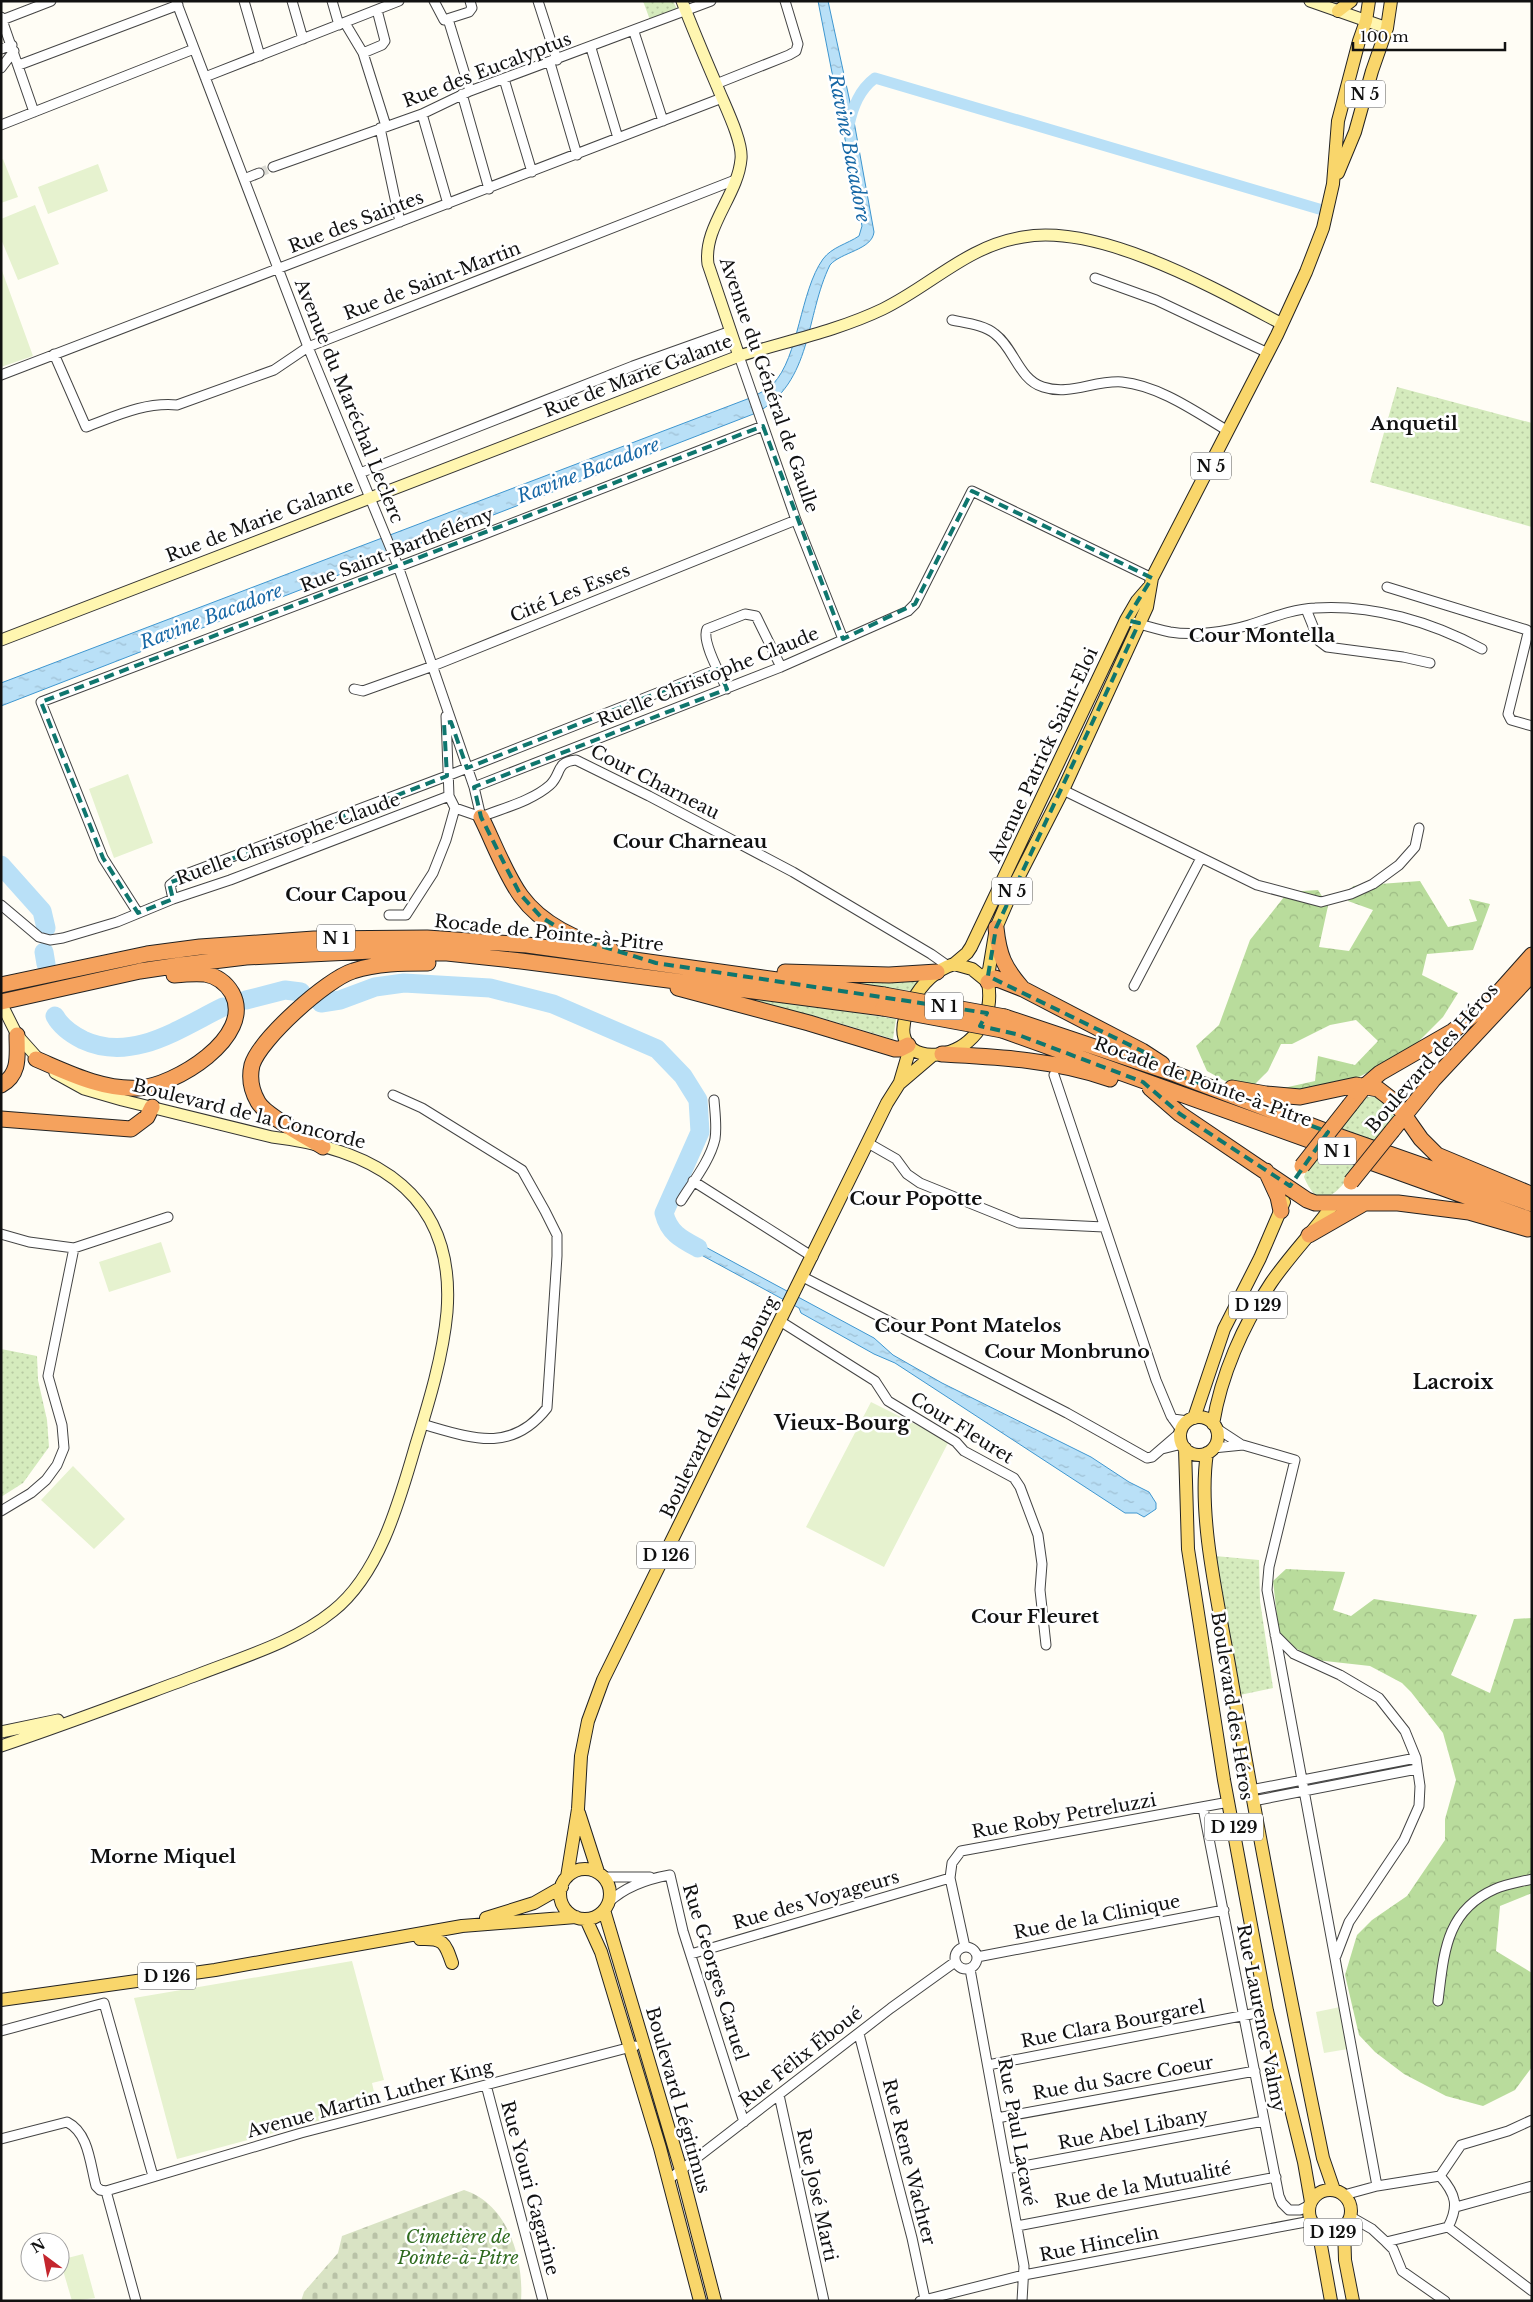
<svg xmlns="http://www.w3.org/2000/svg" width="1533" height="2302" viewBox="0 0 1533 2302" font-family="'Libre Baskerville',serif">
  <style>
    .green { fill: url(#green-dots) }
    .forest { fill: url(#forest-crowns) }
    .cemetery { fill: url(#cemetery-stones) }
    .pitch { fill: #e6f2cf }
    .water { fill: url(#water-ripples); stroke: #3f96cf }
    .lines { fill: none; stroke-linecap: round; stroke-linejoin: round }
    .canal { stroke: #b9e0f7; stroke-width: 11 }
    .river { stroke: #b9e0f7; stroke-width: 19 }
    .street-tunnel { stroke: #dbdad3; stroke-width: 9; stroke-dasharray: 9 4.5; stroke-linecap: butt }
    .street-casing { stroke: #444; stroke-width: 11 }
    .secondary-casing { stroke: #333; stroke-width: 13 }
    .primary-casing { stroke: #222; stroke-width: 14 }
    .highway-casing { stroke: #222; stroke-width: 17 }
    .street { stroke: #fff; stroke-width: 9 }
    .secondary { stroke: #fff6b0; stroke-width: 11 }
    .primary { stroke: #f9d66b; stroke-width: 12 }
    .highway { stroke: #f5a25d; stroke-width: 15 }
    .highway-bridge-casing { stroke: #222; stroke-width: 17; stroke-linecap: butt }
    .highway-bridge { stroke: #f5a25d; stroke-width: 15 }
    .marked { fill: none; stroke: #0f766e; stroke-width: 4; stroke-dasharray: 10 6; stroke-linejoin: round }
    .labels { text-anchor: middle; stroke-width: 5; stroke-linejoin: round; paint-order: stroke }
    .shield { fill: #fff; stroke: #585858; stroke-width: 1 }
    .shield-label { font-size: 16px; font-weight: bold; fill: #111 }
    .street-label { font-size: 18px; fill: #111; stroke: #fff }
    .park-label { font-size: 18px; font-style: italic; fill: #2f6b1f; stroke: #fff }
    .water-label { font-size: 19px; font-style: italic; fill: #1768a6; stroke: #fff }
    .neighbourhood-label { font-size: 19px; font-weight: bold; fill: #111; stroke: #fff }
    .quarter-label { font-size: 20px; font-weight: bold; fill: #111; stroke: #fff }
  </style>
  <defs>
    <pattern id="green-dots" width="8" height="8" patternUnits="userSpaceOnUse" patternTransform="scale(1.25)"><rect width="8" height="8" fill="#d5ebbd"/><path d="M2 2h.1M6 6h.1" fill="none" stroke="#b6c8a1" stroke-width="1.8" stroke-linecap="round"/></pattern>
    <pattern id="forest-crowns" width="20" height="18" patternUnits="userSpaceOnUse" patternTransform="scale(1.25)"><rect width="20" height="18" fill="#b9dc9c"/><path d="M2 6a3 3 0 1 1 6 0M12 15a3 3 0 1 1 6 0" fill="none" stroke="#9ebc85"/></pattern>
    <pattern id="cemetery-stones" width="16" height="16" patternUnits="userSpaceOnUse" patternTransform="scale(1.25)"><rect width="16" height="16" fill="#d9e3c4"/><path d="M2 7V4a2 2 0 0 1 4 0v3zM10 15v-3a2 2 0 0 1 4 0v3z" fill="#b9c2a7"/></pattern>
    <pattern id="water-ripples" width="26" height="14" patternUnits="userSpaceOnUse" patternTransform="scale(1.25)"><rect width="26" height="14" fill="#b9e0f7"/><path d="M2 4q2-2 4 0t4 0M15 11q2-2 4 0t4 0" fill="none" stroke="#9ebfd3"/></pattern>
  </defs>
  <rect width="100%" height="100%" fill="#fffdf5"/>
  <path class="green" d="M643,1H673L677,9L650,20Z
    M1397,387L1532,423V527L1370,482Z
    M923,976L912,991L804,978Z
    M753,997L896,1019L893,1039L815,1016L748,1003Z
    M1381,1096L1395,1108V1117L1374,1144L1339,1130L1367,1097Z
    M1322,1150L1358,1164C1343,1186 1321,1219 1304,1177L1307,1168Z
    M1,1349L37,1356L38,1380L47,1420L49,1447L23,1483L1,1497Z
    M1215,1556L1259,1560L1260,1601L1273,1688L1235,1696Z"/>
  <path class="forest" d="M1420,881L1448,927L1477,921L1469,899L1490,904L1473,950L1427,954L1422,975L1458,993L1443,1017L1408,1052L1349,1082L1308,1095L1270,1091L1315,1081L1318,1056L1355,1065L1378,1041L1356,1020L1330,1025L1292,1044H1281L1268,1071L1252,1087L1225,1081L1207,1071L1196,1046L1219,1025L1250,940L1288,892L1318,890L1328,906L1319,947L1349,951L1373,910L1348,901L1353,886Z
    M1286,1569L1345,1572L1333,1610L1351,1616L1374,1599L1477,1615L1451,1675L1490,1693L1514,1619L1532,1618V1893L1500,1906L1496,1951L1532,1973V2067L1515,2090L1483,2106L1446,2096L1404,2074L1375,2052L1359,2035L1345,1975L1357,1935L1372,1920L1407,1896L1445,1840V1819L1456,1780L1443,1733L1411,1692L1402,1683L1370,1666L1316,1660L1292,1646L1279,1634L1273,1581Z"/>
  <path class="cemetery" d="M464,2190C508,2204 524,2259 521,2301H301L304,2292L338,2253L342,2236Z"/>
  <path class="pitch" d="M3,159L18,197L1,203V160Z
    M98,164L108,191L48,214L38,187Z
    M35,205L59,264L18,280L1,239V219Z
    M1,268L33,356L1,367Z
    M128,774L153,843L114,858L89,789Z
    M161,1242L171,1272L109,1292L99,1262Z
    M871,1402L949,1441L884,1567L806,1527Z
    M73,1466L125,1519L94,1549L41,1500Z
    M352,1961L384,2080L372,2083L377,2105L177,2159L134,1998Z
    M1340,2007L1348,2049L1324,2053L1316,2012Z
    M83,2254L95,2298L72,2301L60,2260Z"/>
  <path class="water" d="M818,1H828L853,116L874,232C872,250 841,252 830,265C805,316 813,382 756,413L1,706V683L750,398C758,394 767,390 773,384C799,357 800,291 823,259C832,247 847,244 859,236L862,226Z
    M675,1236H685L874,1338L893,1355L942,1383L1091,1457L1129,1482L1149,1492L1156,1503V1509L1144,1517L1137,1513H1125L895,1363L874,1354L801,1313L799,1308L681,1244Z"/>
  <g class="lines">
    <path class="canal" d="M849,125C853,107 859,90 875,78L1319,209"/>
    <path class="river" d="M1,865L42,911L46,928
      M44,952L46,964
      M246,1000L285,990L301,992
      M321,1003L340,1000L375,987L404,983L490,988L553,1004L657,1049L683,1076L698,1100L700,1132L664,1213C669,1233 681,1239 698,1248
      M55,1016C61,1027 71,1034 83,1040C132,1063 180,1028 223,1007"/>
    <path class="street-tunnel" d="M259,173L273,167"/>
    <defs>
      <path id="street" d="M176,1L308,347L398,566L474,787L481,817
        M244,1L260,56
        M292,1L303,39
        M332,1L339,25
        M434,1L444,20L469,12L472,8L470,1
        M538,1L557,60
        M1,17L34,112
        M448,19L470,91
        M2,20L51,1
        M345,23L363,53L386,126
        M634,32L663,121
        M591,48L618,138
        M1,49L12,45
        M363,53L382,45L385,41L377,10
        M550,63L577,155
        M19,65L178,5
        M1,68L14,51
        M205,77L399,1
        M504,79L532,172
        M716,84L789,55L796,51L798,44L785,1
        M462,94L489,189
        M422,114L448,204
        M1,125L194,49
        M380,128L400,222
        M273,167L422,114L470,91L711,1
        M244,179L259,173
        M1095,278L1156,300L1268,353
        M952,320C966,323 985,325 995,334C1014,348 1019,380 1043,387C1070,396 1094,380 1122,382C1160,386 1196,412 1228,431
        M54,354L86,427C116,416 144,402 177,405L274,370L308,347L735,180
        M739,356L796,520L843,639
        M1,375L722,98
        M360,473L633,366L731,331
        M1387,587L1527,630L1528,633L1508,714L1511,720L1532,726
        M1306,609L1319,641L1327,647L1403,657L1430,663
        M1126,620C1140,624 1155,629 1170,632C1193,636 1226,632 1249,625C1271,618 1292,609 1315,608C1372,604 1432,622 1482,649
        M354,689L363,691L433,666L796,520
        M727,689C721,676 701,641 707,629L745,614L756,616L781,667
        M474,787L781,667L908,611L915,604L972,491L1152,578
        M1063,790L1257,885L1321,902L1351,894L1373,884L1399,865L1415,847L1419,828
        M455,808L481,817
        M481,817C503,808 532,801 550,785C562,774 555,762 576,760L649,796L793,872L931,954L948,966
        M173,899L170,885L181,876L447,776L718,669
        M1,905L39,937L50,940L63,938L117,922L173,899L230,880L449,796
        M138,913L103,858L41,702L482,535L763,426
        M389,915H406L433,873L446,840L455,808L449,796L446,716
        M1134,986L1201,858
        M1054,1075L1156,1380L1171,1416L1181,1430
        M393,1095L422,1108L522,1170L545,1211L557,1235V1256L547,1408C511,1454 471,1438 422,1424
        M868,1143L896,1159L907,1174L920,1183L1019,1223L1104,1227
        M693,1181L813,1257
        M681,1201C692,1183 710,1161 715,1139C717,1127 715,1113 714,1100
        M1,1234L29,1242L74,1248L168,1217
        M803,1277L1067,1413L1147,1458L1152,1457L1181,1432
        M780,1321L875,1381L888,1401L956,1442L964,1451L1014,1478L1020,1487L1038,1535L1042,1564L1040,1590L1046,1645
        M1173,1419L1188,1421
        M1216,1428L1242,1445
        M1213,1448L1243,1445L1295,1460L1269,1567L1267,1590L1377,2186
        M1162,1449L1182,1444
        M1,1511L31,1493L46,1480L57,1465L64,1448L62,1425L48,1376L74,1248
        M1275,1635L1294,1654L1340,1675L1379,1698L1405,1731L1416,1758L1420,1786L1419,1806L1404,1840L1349,1922L1336,1956
        M1251,1790L1416,1758
        M1253,1801L1417,1769
        M1203,1808L1279,2196L1282,2203L1289,2210H1300L1310,2205
        M603,1877H650
        M609,1902C626,1886 647,1879 670,1875L683,1931L744,2122
        M955 1958a11 11 0 1 1 22 0a11 11 0 1 1-22 0Z
        M965,1947L950,1878L952,1863L961,1851L1229,1802
        M691,1954L950,1878
        M977,1957L1224,1910
        M970,1969L1024,2266L1022,2301
        M1438,2001C1444,1954 1445,1911 1495,1889C1506,1884 1520,1882 1532,1879
        M1,2031L104,2003L153,2176
        M859,2034L912,2238L925,2299
        M988,2065L1267,2011
        M486,2085L543,2301
        M779,2095L824,2301
        M997,2118L1255,2071
        M1,2139L67,2122C89,2133 90,2164 96,2186L100,2190L106,2191L301,2133L635,2046
        M1007,2169L1264,2121
        M1440,2176L1461,2145L1508,2131L1532,2120
        M1440,2176C1456,2194 1459,2206 1448,2227
        M668,2180L891,2008L955,1962
        M106,2191L136,2301
        M1344,2195L1377,2186L1440,2176
        M1456,2207L1532,2186
        M1351,2217L1372,2229L1386,2242L1448,2227
        M1017,2226L1276,2177
        M1448,2227L1532,2291
        M1386,2242L1393,2249L1402,2271L1445,2301
        M920,2301L1024,2275L1311,2221"/>
      <path id="secondary" d="M682,1C693,30 705,58 717,86C724,104 743,141 741,159C738,195 703,227 708,264L739,356
        M1310,1L1387,28
        M1,640L739,356C787,341 837,331 883,309C932,285 967,246 1023,237C1100,223 1216,289 1282,324
        M1,1003L17,1035L42,1063
        M1,1732L58,1720
        M1,1746C67,1724 132,1699 197,1675C243,1657 295,1642 333,1611C380,1574 400,1499 416,1444C429,1402 443,1356 447,1312C456,1195 376,1149 272,1137L122,1100L84,1089L55,1073"/>
      <path id="primary" d="M1338,11L1351,1
        M1338,173L1355,132L1372,71L1387,28L1391,1
        M954,964L967,953L971,947L1126,620L1137,601L1150,586
        M954,964L972,969L988,982C1003,1069 869,1081 912,1002C921,985 935,970 954,964Z
        M984,977L989,970L996,928L1015,884L1063,790L1147,607L1152,578L1277,335L1306,272L1323,228L1333,184L1338,121L1359,41L1366,21L1369,1
        M900,1082L910,1048
        M1180 1436a19 19 0 1 1 38 0a19 19 0 1 1-38 0Z
        M1194,1418L1224,1329L1260,1258L1284,1202
        M1213,1424C1221,1375 1243,1325 1271,1283C1290,1255 1315,1230 1335,1202
        M1185,1448L1188,1549L1224,1780L1267,2011L1304,2162L1311,2202
        M1207,1453C1197,1518 1220,1610 1231,1676C1259,1838 1290,1998 1323,2158L1334,2190
        M579,1813L598,1872
        M560 1894a25 25 0 1 1 50 0a25 25 0 1 1-50 0Z
        M567,1877L578,1809L581,1756L588,1721L603,1680L887,1103L899,1084L933,1055
        M604,1910L681,2170L715,2301
        M486,1918L534,1903L562,1887
        M586,1919L601,1952L660,2148L700,2301
        M420,1939C443,1938 445,1942 452,1963
        M1,2000L215,1970L462,1926L576,1917
        M1309 2211a21 21 0 1 1 42 0a21 21 0 1 1-42 0Z
        M1344,2227L1345,2260L1353,2301
        M1318,2229L1331,2301"/>
      <path id="highway" d="M481,817C493,841 505,874 521,896C542,925 577,940 611,950
        M996,928C999,956 1004,967 1022,988
        M785,972L889,975L937,972
        M988,982L995,978L1023,989L1142,1051L1162,1064
        M1,985L147,954L200,947L314,939L427,938L527,945L884,995
        M678,988L809,1023L895,1049H900L908,1045
        M1,1002L140,971L180,965L246,957L372,951L447,953L521,961L883,1008
        M1005,1017L1175,1074L1341,1137L1532,1204
        M1002,1030L1532,1220
        M942,1054C998,1057 1057,1060 1110,1079
        M36,1059C69,1073 102,1090 138,1088C173,1087 256,1037 232,993C226,983 216,976 205,974C195,973 184,974 174,975
        M1,1085C21,1074 17,1054 17,1035
        M1150,1088L1180,1114L1307,1200L1315,1203H1398L1469,1212L1528,1229
        M1232,1088L1266,1094L1300,1097L1356,1085L1378,1089L1395,1102L1421,1139L1437,1155L1528,1193
        M1350,1105L1365,1086L1380,1073L1453,1031L1491,1001L1532,955
        M1,1119L131,1129L147,1117L152,1107
        M1392,1131L1433,1080L1532,974
        M323,1147C308,1138 265,1115 258,1102C251,1090 249,1078 252,1065C260,1039 327,979 353,971C377,963 403,963 428,963
        M1266,1171L1278,1197L1281,1211
        M1309,1235L1363,1204"/>
    </defs>
    <use href="#street" class="street-casing"/>
    <use href="#secondary" class="secondary-casing"/>
    <use href="#primary" class="primary-casing"/>
    <use href="#highway" class="highway-casing"/>
    <use href="#street" class="street"/>
    <use href="#secondary" class="secondary"/>
    <use href="#primary" class="primary"/>
    <use href="#highway" class="highway"/>
    <defs>
      <path id="highway-bridge" d="M884,995L1005,1017
        M883,1008L1002,1030
        M1302,1166L1350,1105
        M1351,1182L1392,1131"/>
    </defs>
    <use href="#highway-bridge" class="highway-bridge-casing"/>
    <use href="#highway-bridge" class="highway-bridge"/>
  </g>
  <path class="marked" d="M763,426L843,639L915,604L972,491L1152,578L1126,620L1139,623L996,928L988,976L1142,1051L1175,1074L1328,1132L1290,1186L1180,1114L1143,1082L1016,1034L980,1026L987,1013L656,963L575,938L541,917L520,894L508,871L481,817L474,787L727,689L718,669L467,768L451,722L444,723L447,776L169,883L173,899L138,913L103,858L41,702Z"/>
  <g class="labels">
    <g class="shield">
      <rect x="1345" y="80.5" width="40" height="27" rx="4"/>
      <rect x="1191" y="452.5" width="40" height="27" rx="4"/>
      <rect x="992" y="877.5" width="40" height="27" rx="4"/>
      <rect x="317" y="924.5" width="38" height="27" rx="4"/>
      <rect x="925" y="992.5" width="38" height="27" rx="4"/>
      <rect x="1318" y="1137.5" width="38" height="27" rx="4"/>
      <rect x="1229" y="1291.5" width="58" height="27" rx="4"/>
      <rect x="637" y="1541.5" width="58" height="27" rx="4"/>
      <rect x="1205" y="1813.5" width="58" height="27" rx="4"/>
      <rect x="138" y="1962.5" width="58" height="27" rx="4"/>
      <rect x="1304" y="2218.5" width="58" height="27" rx="4"/>
    </g>
    <g class="shield-label">
      <text x="1365" y="100">N 5</text>
      <text x="1211" y="472">N 5</text>
      <text x="1012" y="897">N 5</text>
      <text x="336" y="944">N 1</text>
      <text x="944" y="1012">N 1</text>
      <text x="1337" y="1157">N 1</text>
      <text x="1258" y="1311">D 129</text>
      <text x="666" y="1561">D 126</text>
      <text x="1234" y="1833">D 129</text>
      <text x="167" y="1982">D 126</text>
      <text x="1333" y="2238">D 129</text>
    </g>
    <g class="street-label">
      <text transform="translate(487 70) rotate(-21)" y="6">Rue des Eucalyptus</text>
      <text transform="translate(356 222) rotate(-21)" y="6">Rue des Saintes</text>
      <text transform="translate(432 281) rotate(-21)" y="6">Rue de Saint-Martin</text>
      <text transform="translate(638 376) rotate(-21)" y="6">Rue de Marie Galante</text>
      <text transform="translate(769 385) rotate(71)" y="6">Avenue du Général de Gaulle</text>
      <text transform="translate(349 401) rotate(68)" y="6">Avenue du Maréchal Leclerc</text>
      <text transform="translate(260 521) rotate(-21)" y="6">Rue de Marie Galante</text>
      <text transform="translate(397 550) rotate(-21)" y="6">Rue Saint-Barthélémy</text>
      <text transform="translate(570 593) rotate(-22)" y="6">Cité Les Esses</text>
      <text transform="translate(708 677) rotate(-22)" y="6">Ruelle Christophe Claude</text>
      <text transform="translate(1043 755) rotate(-65)" y="6">Avenue Patrick Saint-Eloi</text>
      <text transform="translate(655 782) rotate(27)" y="6">Cour Charneau</text>
      <text transform="translate(288 839) rotate(-20)" y="6">Ruelle Christophe Claude</text>
      <text transform="translate(549 933) rotate(6)" y="6">Rocade de Pointe-à-Pitre</text>
      <text transform="translate(1432 1058) rotate(-49)" y="6">Boulevard des Héros</text>
      <text transform="translate(1203 1082) rotate(20)" y="6">Rocade de Pointe-à-Pitre</text>
      <text transform="translate(249 1114) rotate(14)" y="6">Boulevard de la Concorde</text>
      <text transform="translate(719 1407) rotate(-64)" y="6">Boulevard du Vieux Bourg</text>
      <text transform="translate(962 1428) rotate(32)" y="6">Cour Fleuret</text>
      <text transform="translate(1232 1706) rotate(81)" y="6">Boulevard des Héros</text>
      <text transform="translate(1064 1816) rotate(-10)" y="6">Rue Roby Petreluzzi</text>
      <text transform="translate(816 1900) rotate(-16)" y="6">Rue des Voyageurs</text>
      <text transform="translate(1097 1917) rotate(-11)" y="6">Rue de la Clinique</text>
      <text transform="translate(715 1972) rotate(73)" y="6">Rue Georges Caruel</text>
      <text transform="translate(1261 2018) rotate(79)" y="6">Rue Laurence Valmy</text>
      <text transform="translate(1113 2024) rotate(-11)" y="6">Rue Clara Bourgarel</text>
      <text transform="translate(801 2057) rotate(-38)" y="6">Rue Félix Éboué</text>
      <text transform="translate(1123 2078) rotate(-10)" y="6">Rue du Sacre Coeur</text>
      <text transform="translate(370 2099) rotate(-15)" y="6">Avenue Martin Luther King</text>
      <text transform="translate(678 2100) rotate(74)" y="6">Boulevard Légitimus</text>
      <text transform="translate(1133 2129) rotate(-11)" y="6">Rue Abel Libany</text>
      <text transform="translate(1017 2132) rotate(80)" y="6">Rue Paul Lacavé</text>
      <text transform="translate(909 2162) rotate(76)" y="6">Rue Rene Wachter</text>
      <text transform="translate(1143 2185) rotate(-11)" y="6">Rue de la Mutualité</text>
      <text transform="translate(530 2188) rotate(75)" y="6">Rue Youri Gagarine</text>
      <text transform="translate(817 2195) rotate(78)" y="6">Rue José Marti</text>
      <text transform="translate(1099 2244) rotate(-11)" y="6">Rue Hincelin</text>
    </g>
    <g class="park-label">
      <text x="458" y="2243">Cimetière de<tspan x="458" dy="21">Pointe-à-Pitre</tspan></text>
    </g>
    <g class="water-label">
      <text transform="translate(850 148) rotate(79)" y="7">Ravine Bacadore</text>
      <text transform="translate(588 470) rotate(-21)" y="7">Ravine Bacadore</text>
      <text transform="translate(211 616) rotate(-21)" y="7">Ravine Bacadore</text>
    </g>
    <g class="neighbourhood-label">
      <text x="1414" y="430">Anquetil</text>
      <text x="1262" y="642">Cour Montella</text>
      <text x="690" y="848">Cour Charneau</text>
      <text x="346" y="901">Cour Capou</text>
      <text x="916" y="1205">Cour Popotte</text>
      <text x="968" y="1332">Cour Pont Matelos</text>
      <text x="1067" y="1358">Cour Monbruno</text>
      <text x="1035" y="1623">Cour Fleuret</text>
      <text x="163" y="1863">Morne Miquel</text>
    </g>
    <g class="quarter-label">
      <text x="1453" y="1389">Lacroix</text>
      <text x="842" y="1430">Vieux-Bourg</text>
    </g>
  </g>
  <rect width="1533" height="2302" fill="none" stroke="#111111" stroke-width="5"/>
  <g transform="translate(45 2257) rotate(328)"><circle r="24" fill="#ffffff" stroke="#a0a0a0"/>
  <path d="M0-4L9 19L0 12L-9 19Z" fill="#c4262e"/>
  <text y="-8" font-size="14" font-weight="bold" text-anchor="middle" fill="#111111">N</text>
  </g>
  <path d="M1353 42v8h152v-8" fill="none" stroke="#111111" stroke-width="2.5"/>
  <text x="1360" y="42" font-size="15" fill="#111111" stroke="#ffffff" stroke-width="4" paint-order="stroke">100 m</text>
</svg>
